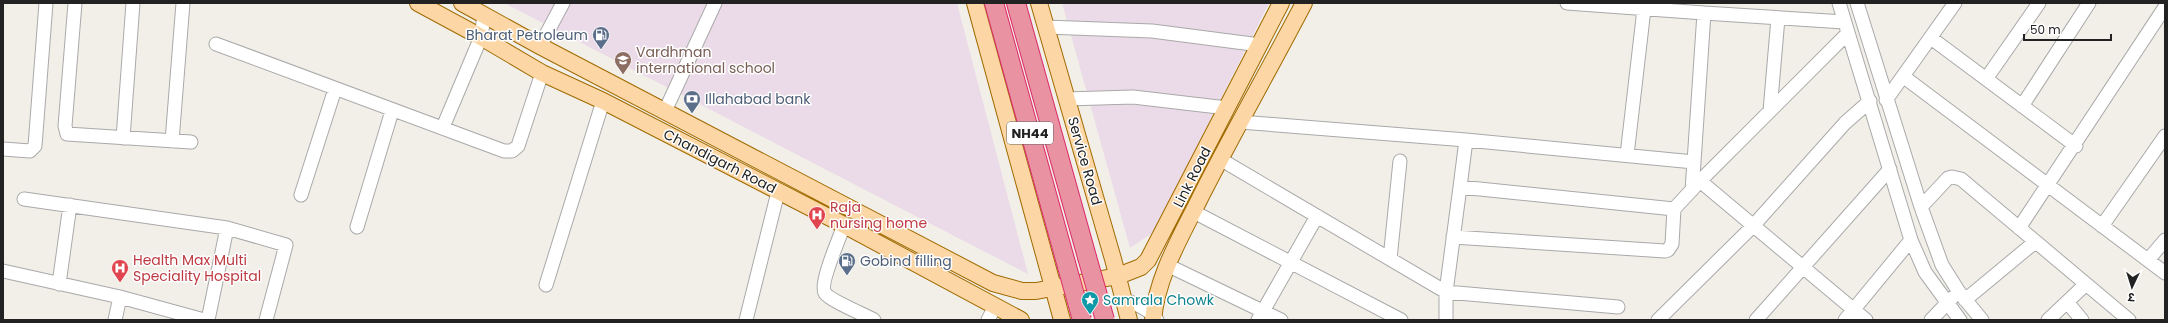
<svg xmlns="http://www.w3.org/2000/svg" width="2168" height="323" viewBox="0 0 2168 323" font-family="Poppins,'Noto Sans Devanagari',sans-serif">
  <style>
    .industrial { fill: #ebdbe8 }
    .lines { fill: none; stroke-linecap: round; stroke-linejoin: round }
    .minor-casing { stroke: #a9a9a9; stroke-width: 15 }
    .major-casing { stroke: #a06b00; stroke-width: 18 }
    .highway-casing { stroke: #dc2a67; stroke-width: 20 }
    .minor { stroke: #fff; stroke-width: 13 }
    .major { stroke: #fcd6a4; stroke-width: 16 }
    .highway { stroke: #e892a2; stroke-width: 18 }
    .highway-bridge-casing { stroke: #dc2a67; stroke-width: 20; stroke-linecap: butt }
    .highway-bridge { stroke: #e892a2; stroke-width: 18 }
    .labels { text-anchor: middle; stroke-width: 3; stroke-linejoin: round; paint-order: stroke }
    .shield { fill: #fff; stroke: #646464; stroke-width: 1 }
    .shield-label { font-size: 13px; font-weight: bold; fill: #222 }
    .service-label { font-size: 14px; fill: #4e5e75; stroke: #fff; text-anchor: start }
    .education-label { font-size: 14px; fill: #785e54; stroke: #fff; text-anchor: start }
    .street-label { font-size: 14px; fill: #222; stroke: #fff }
    .health-label { font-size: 14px; fill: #be3a42; stroke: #fff; text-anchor: start }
    .culture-label { font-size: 14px; fill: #0d838f; stroke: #fff; text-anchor: start }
  </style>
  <rect width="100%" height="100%" fill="#f2efe9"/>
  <path class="industrial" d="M504,3H957L1028,274L929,223Z
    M1062,3H1269L1154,232L1130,248Z"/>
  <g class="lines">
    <defs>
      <path id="minor" d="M75,3L65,126L67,134L191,142
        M1567,3L1704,13L1694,162
        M1839,3L1911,240L1925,272L1960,320
        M1857,3L1921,207L1942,265L1959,292L1982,320
        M1704,13L1844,22
        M1046,27L1152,31L1260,45
        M1931,38L2076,146
        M216,44L504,151H512L518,146L542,73
        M540,46L563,3
        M1904,77L2165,273
        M1986,79L2039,3
        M1066,99L1133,97L1227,108
        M1886,100L1955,3
        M2022,106L2089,3
        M665,111L715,3
        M1770,111L1778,18
        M1240,122L1466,140L1694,162L1692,190
        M443,127L481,37L484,16
        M123,138L133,3
        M172,141L183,3
        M3,149L30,151L35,146L46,3
        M1627,155L1644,9
        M1220,159L1446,292L1618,307
        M1700,181L1848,33
        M1460,187L1466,140
        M301,195L335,89
        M24,199L227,228L286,245L266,320
        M1921,207L1948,178L1952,177L1961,179L2129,320
        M1194,212L1401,320
        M844,225C840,237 819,284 825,293C829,300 865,315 874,320
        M2102,226L2165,136
        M357,227L392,111
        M2019,228L2165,7
        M1453,237L1665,251L1668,250L1672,244L1674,209
        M1390,259L1400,161
        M2148,260L2165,240
        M1167,265L1281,320
        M3,271L120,297L204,320
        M59,284L70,205
        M546,285L603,101
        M1124,300C1137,304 1150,309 1157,320
        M1965,300L2035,242
        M2067,302L2082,320
        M115,320L120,297
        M208,320L227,228
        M746,320L778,192
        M988,320L995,306
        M1258,320L1317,216
        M1446,320V292L1460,187L1674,209L1700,181L1866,320
        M1658,320L1753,226L1845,123L1870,101
        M1756,320L1890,169
        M1845,320L1911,240
        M1931,320L1952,298
        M2048,320L2086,284"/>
      <path id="major" d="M418,3L481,37L542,73L603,101L844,225L1021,320
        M462,3L540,46L993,283L1022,291H1036L1118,276L1141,267L1148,260L1281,3
        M975,3L1062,320
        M1039,3L1113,259L1129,320
        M1153,320C1157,275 1182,235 1201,196C1234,131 1270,68 1304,3"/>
      <path id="highway" d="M994,3L1066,263
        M1016,3L1087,257"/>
    </defs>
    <use href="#minor" class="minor-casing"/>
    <use href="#major" class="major-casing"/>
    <use href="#highway" class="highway-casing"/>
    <use href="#minor" class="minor"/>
    <use href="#major" class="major"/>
    <use href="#highway" class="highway"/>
    <defs>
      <path id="highway-bridge" d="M1087,257L1105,320
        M1066,263L1082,320"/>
    </defs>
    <use href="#highway-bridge" class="highway-bridge-casing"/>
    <use href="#highway-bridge" class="highway-bridge"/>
  </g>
  <defs>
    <symbol id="fuel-pin" viewBox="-11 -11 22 30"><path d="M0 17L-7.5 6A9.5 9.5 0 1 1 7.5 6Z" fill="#5c6f8a" stroke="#fff"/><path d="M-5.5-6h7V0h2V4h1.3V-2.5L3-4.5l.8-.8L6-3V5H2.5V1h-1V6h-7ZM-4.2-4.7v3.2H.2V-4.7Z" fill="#fff"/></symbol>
    <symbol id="school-pin" viewBox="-11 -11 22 30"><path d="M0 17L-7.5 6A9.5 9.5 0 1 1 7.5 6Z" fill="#8d6e63" stroke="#fff"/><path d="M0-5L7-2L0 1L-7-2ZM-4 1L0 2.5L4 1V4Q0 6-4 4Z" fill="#fff"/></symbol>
    <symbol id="bank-pin" viewBox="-11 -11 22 30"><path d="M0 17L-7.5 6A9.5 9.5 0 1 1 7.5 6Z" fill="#5c6f8a" stroke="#fff"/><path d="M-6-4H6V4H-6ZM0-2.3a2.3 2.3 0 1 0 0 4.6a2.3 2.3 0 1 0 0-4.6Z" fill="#fff"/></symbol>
    <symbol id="hospital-pin" viewBox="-11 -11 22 30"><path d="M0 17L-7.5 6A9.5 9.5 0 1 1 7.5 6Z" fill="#e0444e" stroke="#fff"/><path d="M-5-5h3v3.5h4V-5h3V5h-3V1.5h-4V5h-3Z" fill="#fff"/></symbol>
    <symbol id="sight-pin" viewBox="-11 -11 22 30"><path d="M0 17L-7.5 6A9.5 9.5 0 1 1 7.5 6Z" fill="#0f9aa8" stroke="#fff"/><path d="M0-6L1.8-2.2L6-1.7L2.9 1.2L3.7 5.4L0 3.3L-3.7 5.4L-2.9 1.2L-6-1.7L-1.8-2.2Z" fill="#fff"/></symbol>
  </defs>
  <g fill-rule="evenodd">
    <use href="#fuel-pin" x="591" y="25" width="20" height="27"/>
    <use href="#school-pin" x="613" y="50" width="20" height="27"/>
    <use href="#bank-pin" x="682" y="89" width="20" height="27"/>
    <use href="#hospital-pin" x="807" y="205" width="20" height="27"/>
    <use href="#fuel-pin" x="837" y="251" width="20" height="27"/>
    <use href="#hospital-pin" x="110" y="258" width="20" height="27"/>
    <use href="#sight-pin" x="1080" y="290" width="20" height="27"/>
  </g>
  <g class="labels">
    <rect class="shield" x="1007" y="122" width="46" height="22" rx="3"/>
    <g class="shield-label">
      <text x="1030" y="138">NH44</text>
    </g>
    <g class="service-label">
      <text x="588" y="40" text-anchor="end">Bharat Petroleum</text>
      <text x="705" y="104">Illahabad bank</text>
      <text x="860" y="266">Gobind filling</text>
    </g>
    <g class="education-label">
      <text x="636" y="57">Vardhman<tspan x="636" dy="16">international school</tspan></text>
    </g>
    <g class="street-label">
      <text transform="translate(720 161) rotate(27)" y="5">Chandigarh Road</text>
      <text transform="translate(1085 161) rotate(74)" y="5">Service Road</text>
      <text transform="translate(1192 177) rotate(-63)" y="5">Link Road</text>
    </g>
    <g class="health-label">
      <text x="830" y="212">Raja<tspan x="830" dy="16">nursing home</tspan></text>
      <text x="133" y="265">Health Max Multi<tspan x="133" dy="16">Speciality Hospital</tspan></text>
    </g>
    <g class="culture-label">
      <text x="1103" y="305">Samrala Chowk</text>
    </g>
  </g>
  <rect width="2168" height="323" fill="none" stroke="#222222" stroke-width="8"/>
  <g transform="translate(2132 287) rotate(184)" stroke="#ffffff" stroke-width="3" paint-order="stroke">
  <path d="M0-3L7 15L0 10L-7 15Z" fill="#222222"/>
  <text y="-6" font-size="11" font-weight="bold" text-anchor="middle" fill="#222222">उ</text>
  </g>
  <path d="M2024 34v6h87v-6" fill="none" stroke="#222222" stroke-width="2"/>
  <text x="2030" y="34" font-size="12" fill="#222222" stroke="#ffffff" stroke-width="3" paint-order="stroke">50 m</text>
</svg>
